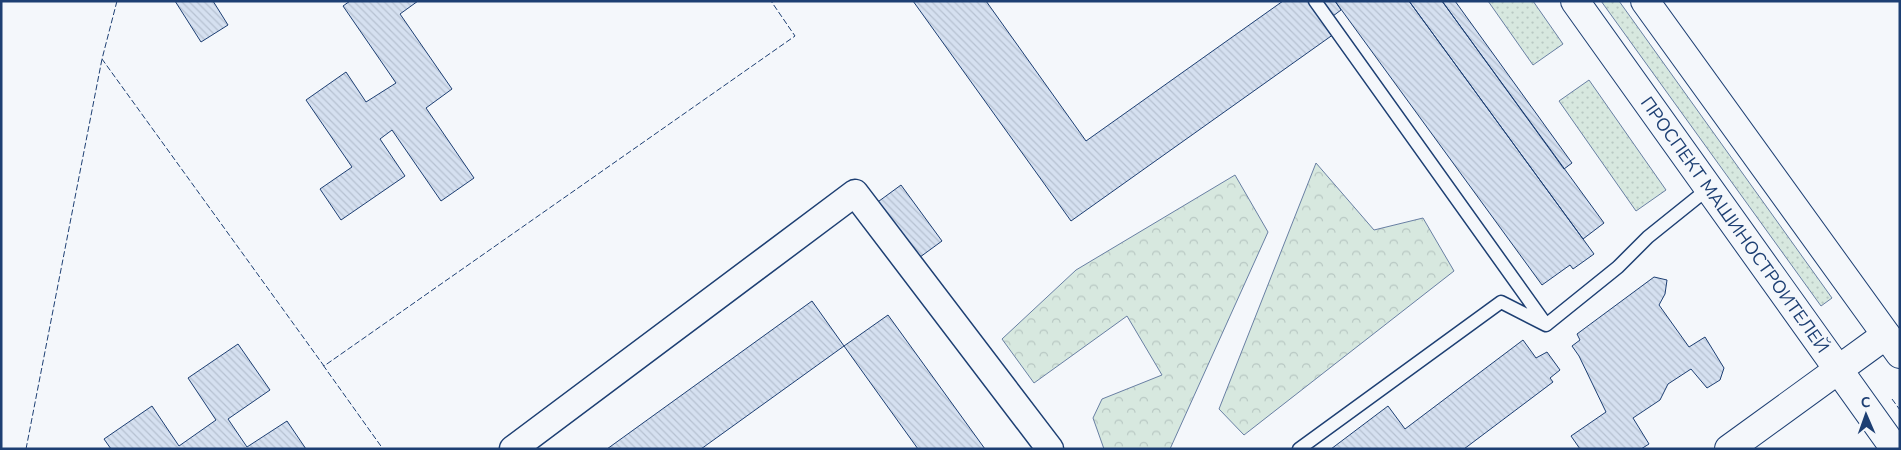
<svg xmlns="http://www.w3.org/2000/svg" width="1901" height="450" viewBox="0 0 1901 450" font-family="'Nunito Sans',sans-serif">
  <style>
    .grass { fill: url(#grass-dots); stroke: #687fa3 }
    .forest { fill: url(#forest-crowns); stroke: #687fa3 }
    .building { fill: url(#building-back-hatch); stroke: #1d3f73 }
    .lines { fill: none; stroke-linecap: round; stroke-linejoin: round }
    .service-casing { stroke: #1d3f73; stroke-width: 15 }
    .minor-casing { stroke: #1d3f73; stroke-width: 29 }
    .tertiary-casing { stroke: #1d3f73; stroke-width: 30 }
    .secondary-casing { stroke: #1d3f73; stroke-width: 30 }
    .service { stroke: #f4f7fb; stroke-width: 12 }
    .minor { stroke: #f4f7fb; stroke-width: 26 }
    .tertiary { stroke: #f4f7fb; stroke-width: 28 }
    .secondary { stroke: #f4f7fb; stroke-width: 28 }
    .fence { stroke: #1d3f73; stroke-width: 1; stroke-dasharray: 6 2.5; stroke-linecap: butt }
    .labels { text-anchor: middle; stroke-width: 4; stroke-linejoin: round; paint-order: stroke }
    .street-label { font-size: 18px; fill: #1d3f73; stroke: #f4f7fb }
  </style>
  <defs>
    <pattern id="grass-dots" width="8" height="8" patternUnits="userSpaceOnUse" patternTransform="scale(1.25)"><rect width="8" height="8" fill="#d7e8df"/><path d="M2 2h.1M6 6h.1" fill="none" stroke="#b8c8c3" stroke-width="1.8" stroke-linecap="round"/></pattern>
    <pattern id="forest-crowns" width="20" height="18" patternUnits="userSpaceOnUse" patternTransform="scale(1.25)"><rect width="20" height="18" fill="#d7e8df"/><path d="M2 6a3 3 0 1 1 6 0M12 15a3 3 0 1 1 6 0" fill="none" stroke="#b8c8c3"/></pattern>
    <pattern id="building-back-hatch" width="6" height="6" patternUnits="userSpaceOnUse" patternTransform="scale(1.25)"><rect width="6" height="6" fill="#d5e0f0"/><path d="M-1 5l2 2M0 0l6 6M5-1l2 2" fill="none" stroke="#b6c1d1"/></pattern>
  </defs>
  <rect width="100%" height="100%" fill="#f4f7fb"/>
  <path class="grass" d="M1488,1H1533L1563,44L1533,65Z
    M1601,1H1619L1832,298L1821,306Z
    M1589,80L1666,190L1636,211L1559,101Z"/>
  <path class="forest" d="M1316,163L1374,230L1423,218L1454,271L1244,435L1219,409Z
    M1235,175L1268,232L1170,449H1104L1093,418L1102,399L1162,375L1127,316L1034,383L1002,339L1076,270Z"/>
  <path class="building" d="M175,1H213L228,25L201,42Z
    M350,1H418L400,14L452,89L426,108L474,178L441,201L392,130L380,139L405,176L341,220L320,189L352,167L306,100L346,72L366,102L396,83L343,6Z
    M913,1H986L1086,141L1283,1H1310L1334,34L1071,221Z
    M1310,1H1335L1341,10L1325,22Z
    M1335,1H1409L1594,254L1573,269L1570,265L1542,285Z
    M1409,1H1442L1604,223L1583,239Z
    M1442,1H1455L1572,163L1564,169Z
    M901,185L942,241L916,260L875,204Z
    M1654,277L1667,280L1665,294L1659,305L1689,347L1705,337L1724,368L1720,380L1707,388L1691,369L1668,384L1660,400L1633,418L1649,444L1641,449H1580L1571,436L1606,412L1579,356L1572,346L1580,340L1577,334Z
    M812,301L844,346L701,449H607Z
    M888,315L985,449H918L844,346Z
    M1523,340L1536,358L1547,352L1560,370L1550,378L1553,382L1464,449H1331L1388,406L1405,429Z
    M238,344L270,390L228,419L247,447L287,421L306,449H111L104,439L152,406L179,446L216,420L188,378Z"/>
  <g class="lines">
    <defs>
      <path id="service" d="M1315,1L1545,323
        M1299,449L1501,302L1546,325L1618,267L1648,237L1709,188"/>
      <path id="minor" d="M513,449L855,193L1050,449"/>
      <path id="tertiary" d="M1729,449L1886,335"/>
      <g id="secondary">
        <path id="s1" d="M1575,1L1895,449"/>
        <path d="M1645,1L1900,354"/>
      </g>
    </defs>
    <use href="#service" class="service-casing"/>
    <use href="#minor" class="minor-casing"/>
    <use href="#tertiary" class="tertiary-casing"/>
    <use href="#secondary" class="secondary-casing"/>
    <use href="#service" class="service"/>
    <use href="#minor" class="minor"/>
    <use href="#tertiary" class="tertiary"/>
    <use href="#secondary" class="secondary"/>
    <path class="fence" d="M117,1L102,59L324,366L795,36L771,1
      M323,365L383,449
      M1892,399L1900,410
      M26,449L102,59"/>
  </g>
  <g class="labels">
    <g class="street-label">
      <text dy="6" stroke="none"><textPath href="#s1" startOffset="275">ПРОСПЕКТ МАШИНОСТРОИТЕЛЕЙ</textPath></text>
    </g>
  </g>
  <rect width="1901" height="450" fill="none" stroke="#1d3f73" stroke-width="5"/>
  <g transform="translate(1866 415) rotate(358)" stroke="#f4f7fb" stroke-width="4" paint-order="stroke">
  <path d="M0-4L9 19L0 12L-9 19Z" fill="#1d3f73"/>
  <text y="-8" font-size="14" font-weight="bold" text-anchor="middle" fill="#1d3f73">С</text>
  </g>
</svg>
